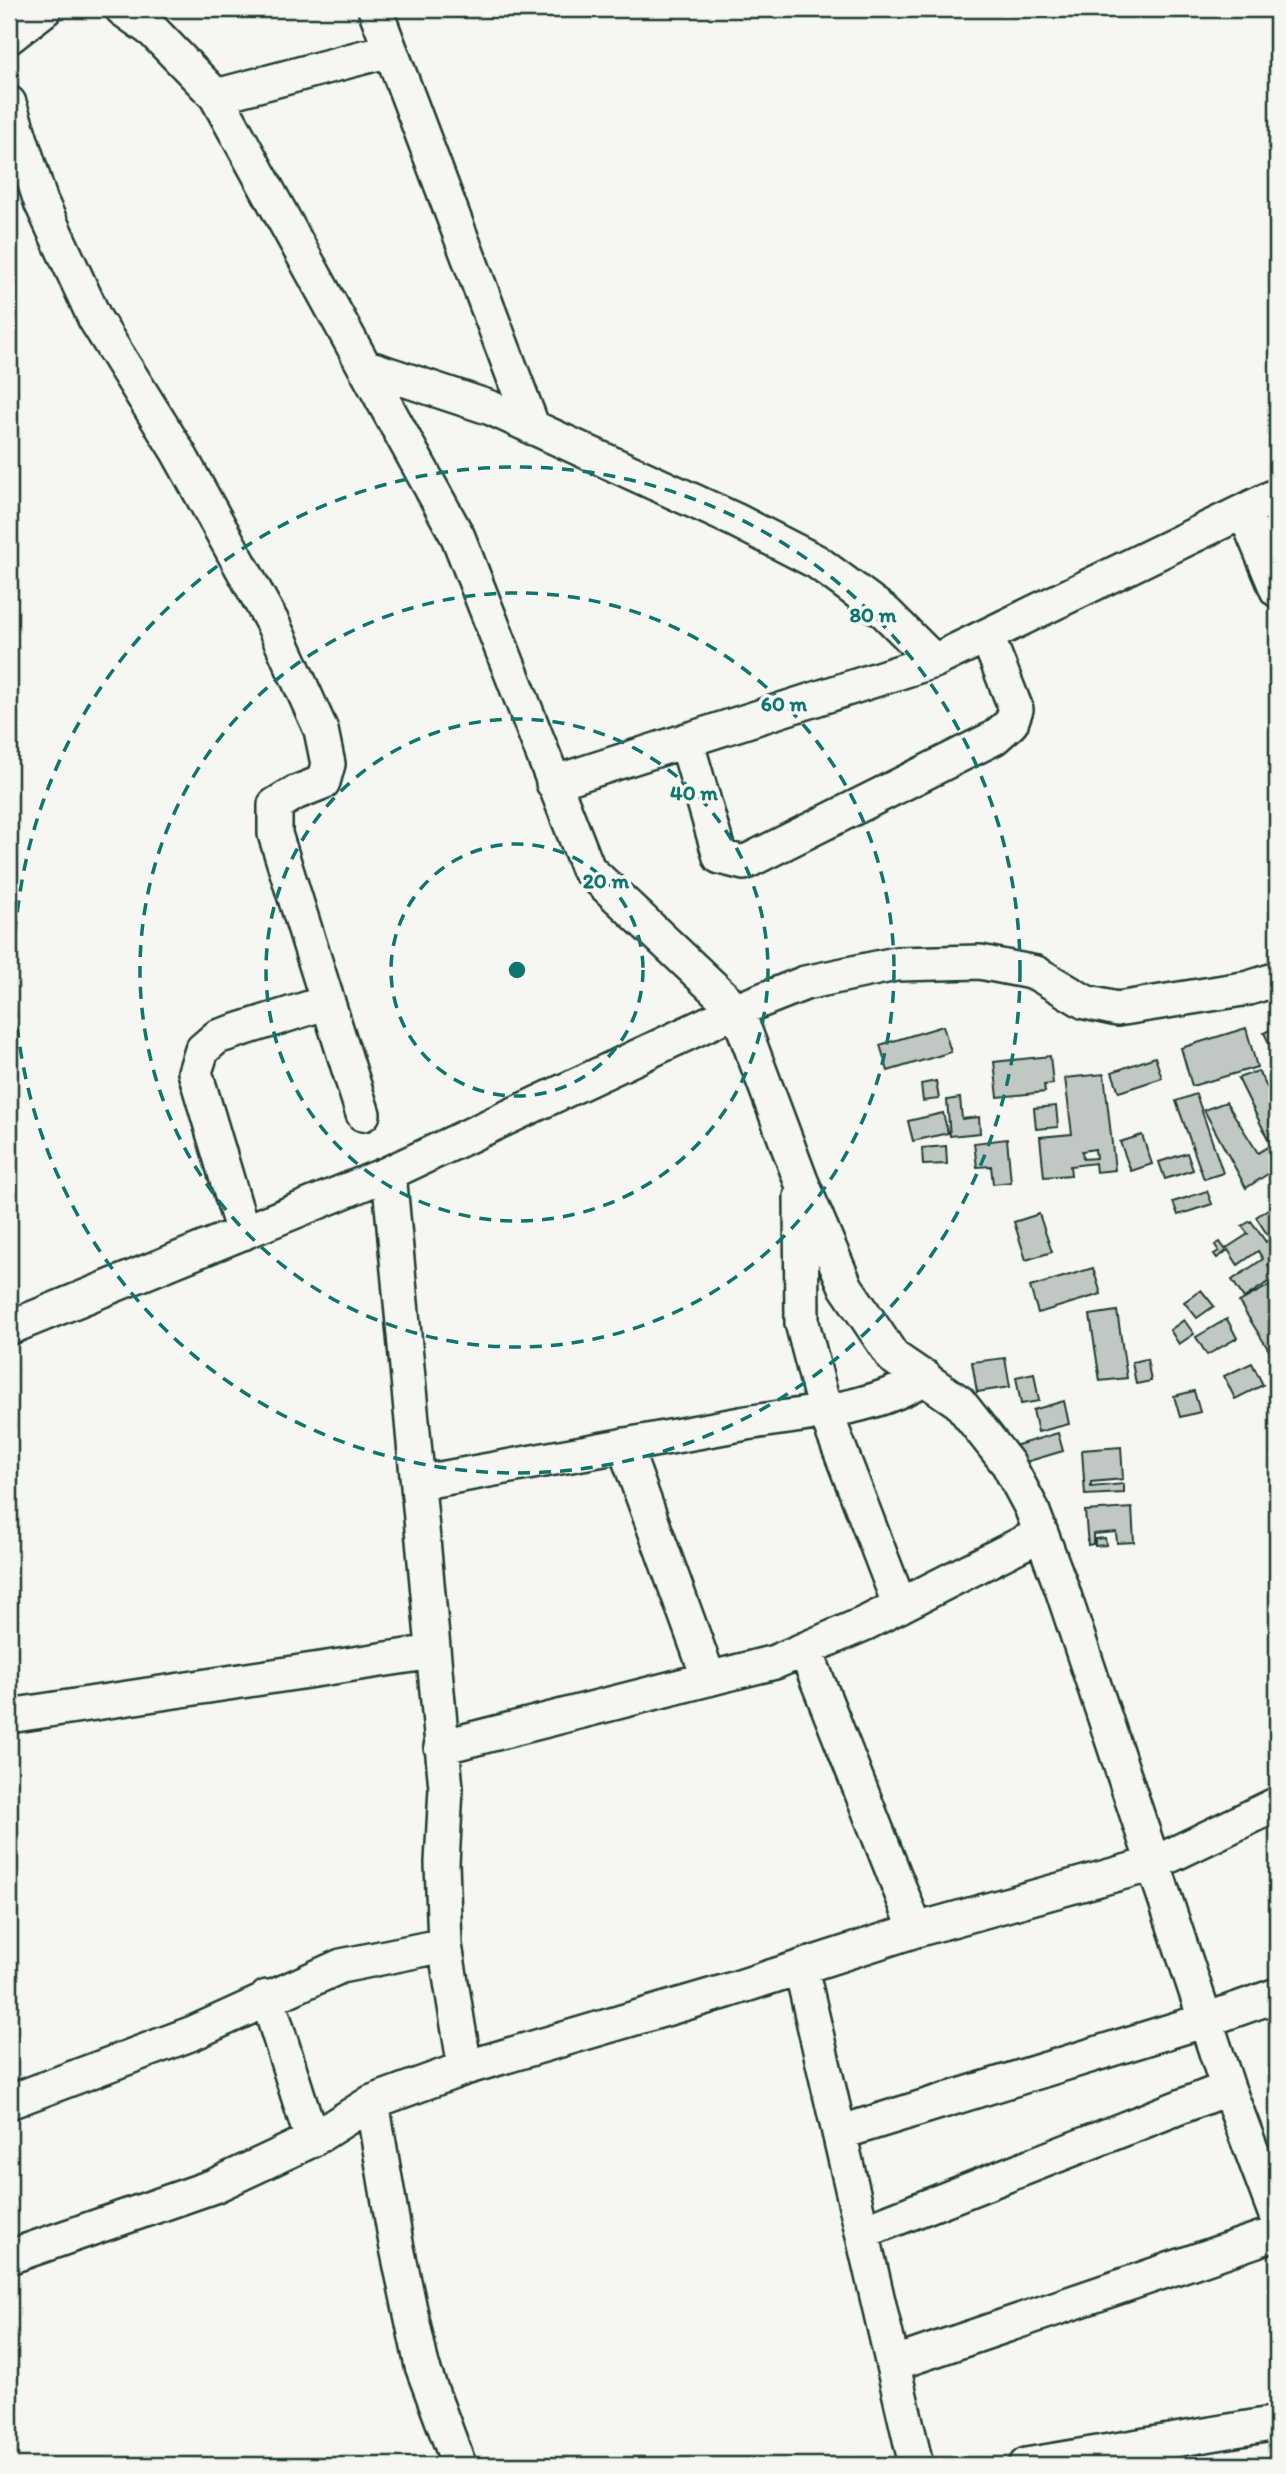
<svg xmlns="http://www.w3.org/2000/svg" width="1286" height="2474" viewBox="0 0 1286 2474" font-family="Itim,sans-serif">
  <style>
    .building { fill: #c1c8c3; stroke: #1f3d34; stroke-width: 2; fill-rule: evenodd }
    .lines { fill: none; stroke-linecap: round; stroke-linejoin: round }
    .minor-casing { stroke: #1f3d34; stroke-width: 38 }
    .minor { stroke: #f6f6f2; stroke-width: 33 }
    .ring { fill: none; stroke: #0f766e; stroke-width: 3.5; stroke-dasharray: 12 9 }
    .centre { fill: #0f766e; stroke: #f6f6f2; stroke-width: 3.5 }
    .ring-label { font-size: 21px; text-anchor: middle; font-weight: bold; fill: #0f766e; stroke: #f6f6f2; stroke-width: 7; stroke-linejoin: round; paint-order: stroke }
  </style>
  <rect width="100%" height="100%" fill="#f6f6f2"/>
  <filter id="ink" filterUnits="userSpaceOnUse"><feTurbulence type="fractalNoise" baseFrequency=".0143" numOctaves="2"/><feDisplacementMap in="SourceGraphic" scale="14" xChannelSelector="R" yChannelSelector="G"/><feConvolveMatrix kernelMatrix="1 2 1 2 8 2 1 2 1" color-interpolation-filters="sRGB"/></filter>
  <g filter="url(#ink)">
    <path class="building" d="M943,1026L951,1052L888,1071L880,1045Z
      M1277,1026V1052L1274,1053L1264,1033Z
      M1246,1028L1257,1067L1192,1086L1181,1048Z
      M1050,1056L1053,1084L1044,1085L1045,1092L998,1097L994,1062Z
      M1155,1057L1162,1078L1119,1092L1112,1072Z
      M1258,1071L1277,1105V1168L1246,1188L1204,1110L1226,1102L1258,1153L1271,1145L1238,1078Z
      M1104,1074L1115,1170L1096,1172L1095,1163L1070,1166L1071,1175L1044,1177L1040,1137L1072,1134L1065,1078ZM1095,1149L1096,1158L1083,1159L1082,1151Z
      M936,1081L939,1099L923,1101L921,1084Z
      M1196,1094L1223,1173L1204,1179L1176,1101Z
      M960,1098L962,1119L979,1117L980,1133L950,1136L947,1100Z
      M1056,1106L1058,1127L1036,1129L1034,1108Z
      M943,1113L948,1133L913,1141L908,1121Z
      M1142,1135L1152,1164L1131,1171L1120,1142Z
      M1007,1139L1011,1182L993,1184L991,1166L977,1167L974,1143Z
      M946,1146L947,1164L923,1165L922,1148Z
      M1187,1153L1193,1170L1165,1179L1159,1162Z
      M1207,1191L1212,1204L1178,1215L1173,1202Z
      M1277,1203V1259L1268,1265L1276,1277L1244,1298L1232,1280L1263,1259L1258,1251L1238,1265L1228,1250L1217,1258L1214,1254L1219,1251L1215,1245L1220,1242L1225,1249L1248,1234L1242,1226L1251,1221L1266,1242L1270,1239L1256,1217Z
      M1039,1214L1052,1252L1026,1260L1014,1222Z
      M1093,1268L1101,1294L1038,1313L1030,1287Z
      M1277,1281V1358L1275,1360L1239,1302Z
      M1201,1290L1214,1306L1197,1318L1184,1302Z
      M1117,1311L1127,1378L1100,1381L1090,1315Z
      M1227,1319L1237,1338L1207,1355L1196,1337Z
      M1184,1320L1194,1334L1179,1344L1170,1330Z
      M1005,1358L1010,1387L977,1392L972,1362Z
      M1147,1359L1151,1381L1136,1384L1132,1362Z
      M1252,1363L1263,1385L1235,1399L1224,1376Z
      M1034,1373L1039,1401L1021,1404L1016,1377Z
      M1194,1391L1200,1412L1180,1417L1174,1396Z
      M1064,1401L1069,1424L1038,1432L1033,1410Z
      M1058,1433L1063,1451L1019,1464L1014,1446Z
      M1121,1447L1123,1479L1091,1482V1487L1124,1484V1493L1085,1495L1082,1450Z
      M1132,1508L1134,1542L1117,1543L1116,1532L1093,1534V1544L1088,1545L1085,1511Z
      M1105,1538L1106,1545L1095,1546V1539Z"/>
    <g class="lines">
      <defs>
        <path id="minor" d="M122,9L153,31L216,96L458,537L588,869L737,1010L801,1181L846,1287L893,1357L959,1402L1008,1464L1031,1507L1062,1589L1228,2088L1277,2218
          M375,9L533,428
          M9,37L45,9
          M216,96L390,50
          M9,103L41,202L95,319L178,452L273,624L321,730L328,764L323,782L295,793L275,805V834L363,1114
          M364,366L491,408L735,520L817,562L886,613L934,661
          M1244,511L1277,590
          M686,740L720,857L744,863L994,738L1011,723L1016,709L987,636
          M553,783L934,661L1277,495
          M389,1173L446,1788L442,1863L445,1945L465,2068
          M801,1197L802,1323L825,1411L900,1606
          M243,1233L195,1072L202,1050L217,1037L328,1002
          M9,1328L389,1173L737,1010L805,983L896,964L980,962L1036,973L1085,1002L1117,1009L1249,988L1277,979
          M624,1445L709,1679
          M418,1483C525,1463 633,1444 741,1424C803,1413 871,1412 925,1377
          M805,1649L916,1930
          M9,1716L433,1652
          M441,1747L775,1662L866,1623L1041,1534
          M801,1968L916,2465
          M267,1997L312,2140
          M9,2102L193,2033L341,1966L445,1945
          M372,2102L396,2243L422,2366L459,2465
          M839,2133L1206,2020L1277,1995
          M862,2232L1228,2088
          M9,2257L214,2186L312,2140L372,2102L465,2068L727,1991L916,1930L1153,1864L1277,1804
          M893,2364L1277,2233
          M1026,2465L1277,2423"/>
      </defs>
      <use href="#minor" class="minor-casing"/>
      <use href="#minor" class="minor"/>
    </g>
  </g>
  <g class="ring">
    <circle cx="517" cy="970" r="126"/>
    <circle cx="517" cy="970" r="251"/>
    <circle cx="517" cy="970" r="377"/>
    <circle cx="517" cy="970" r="503"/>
  </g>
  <circle cx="517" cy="970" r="10" class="centre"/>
  <g class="ring-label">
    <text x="873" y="622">80 m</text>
    <text x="784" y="711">60 m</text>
    <text x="694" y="800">40 m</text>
    <text x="606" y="888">20 m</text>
  </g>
  <rect width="1286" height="2474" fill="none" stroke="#f6f6f2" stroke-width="35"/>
  <rect x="18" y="18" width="1251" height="2439" fill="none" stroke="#1f3d34" stroke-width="2.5" filter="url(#ink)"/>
</svg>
